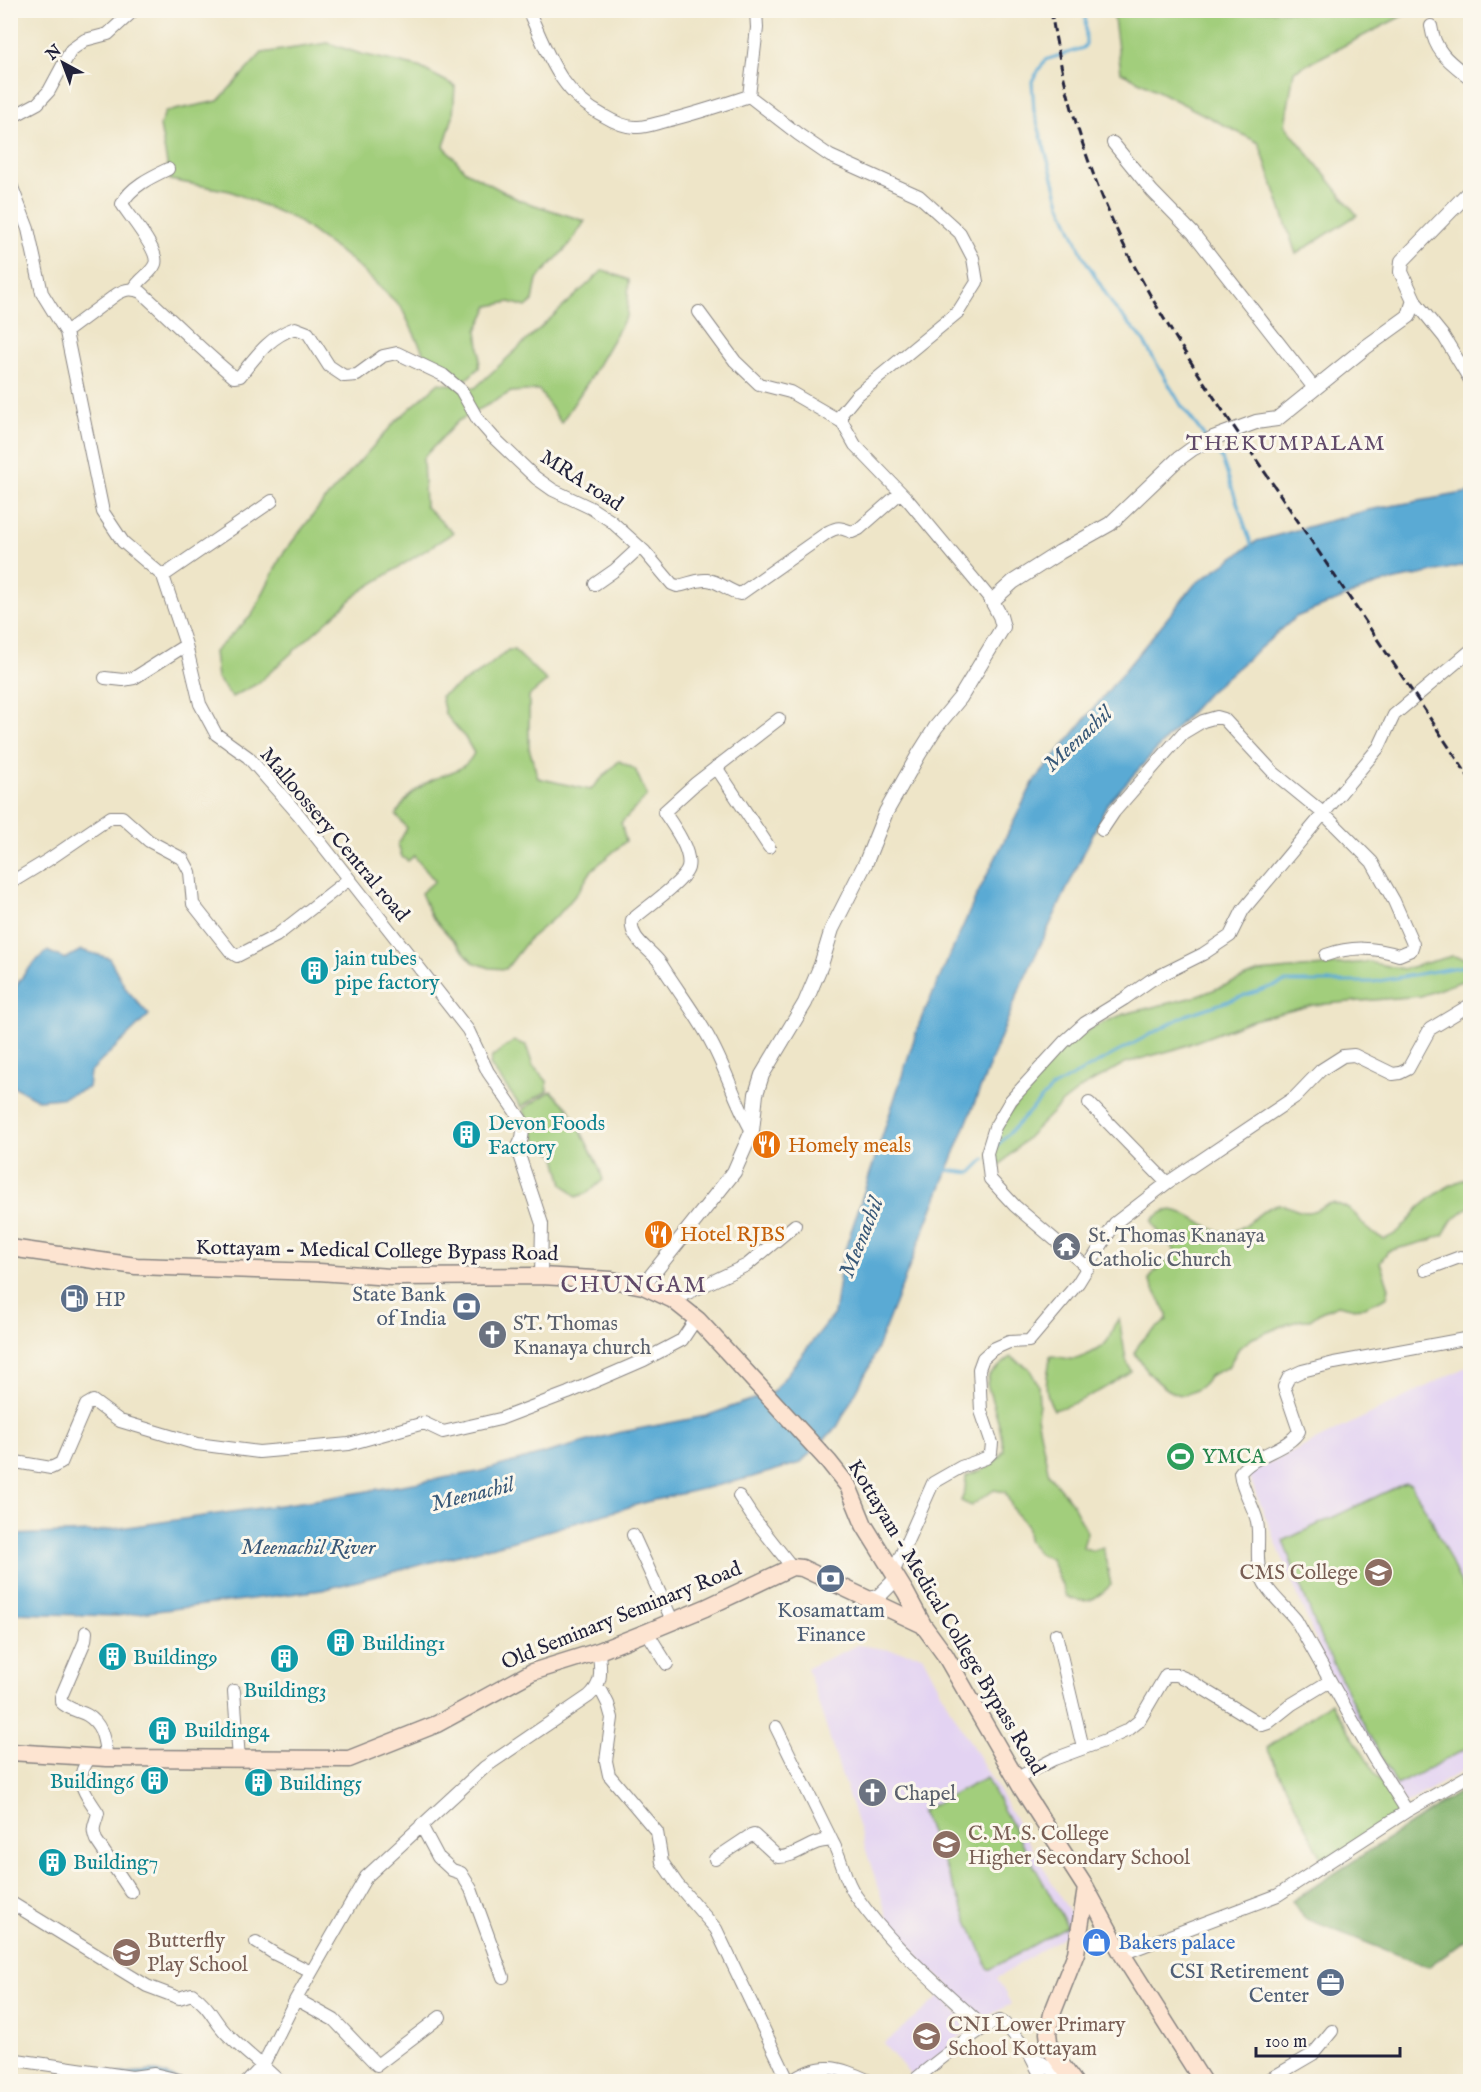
<svg xmlns="http://www.w3.org/2000/svg" width="1481" height="2092" viewBox="0 0 1481 2092" font-family="'IM FELL English',serif">
  <style>
    .built { fill: #e3d3f2 }
    .green { fill: #a2ce7b; stroke: #62785b; stroke-width: 1.5 }
    .forest { fill: #81b16b; stroke: #526a53; stroke-width: 1.5 }
    .water { fill: #5aaad4; stroke: #3e6688; stroke-width: 1.5 }
    .lines { fill: none; stroke-linecap: round; stroke-linejoin: round }
    .stream { stroke: #5aaad4; stroke-width: 3 }
    .minor-casing { stroke: #888482; stroke-width: 14 }
    .tertiary-casing { stroke: #888482; stroke-width: 16 }
    .secondary-casing { stroke: #888482; stroke-width: 19 }
    .minor { stroke: #fff; stroke-width: 12 }
    .tertiary { stroke: #fff; stroke-width: 14 }
    .secondary { stroke: #fde4d1; stroke-width: 16 }
    .rail { stroke: #22223b; stroke-width: 3; stroke-dasharray: 9 4.5; stroke-linecap: butt }
    .labels { text-anchor: middle; stroke-width: 6; stroke-linejoin: round; paint-order: stroke }
    .street-label { font-size: 21px; fill: #22223b; stroke: #fbf7ec }
    .culture-label { font-size: 21px; fill: #0d838f; stroke: #fbf7ec; text-anchor: start }
    .food-label { font-size: 21px; fill: #c56008; stroke: #fbf7ec; text-anchor: start }
    .worship-label { font-size: 21px; fill: #5b616d; stroke: #fbf7ec; text-anchor: start }
    .service-label { font-size: 21px; fill: #4e5e75; stroke: #fbf7ec; text-anchor: end }
    .leisure-label { font-size: 21px; fill: #27864d; stroke: #fbf7ec; text-anchor: start }
    .education-label { font-size: 21px; fill: #785e54; stroke: #fbf7ec; text-anchor: start }
    .shop-label { font-size: 21px; fill: #366cbe; stroke: #fbf7ec; text-anchor: start }
    .neighbourhood-label { font-size: 22px; letter-spacing: 1.5px; fill: #604969; stroke: #fbf7ec }
    .water-label { font-size: 22px; font-style: italic; fill: #385878; stroke: #fbf7ec }
    .quarter-label { font-size: 24px; letter-spacing: 1.5px; fill: #604969; stroke: #fbf7ec }
  </style>
  <rect width="100%" height="100%" fill="#fbf7ec"/>
  <filter id="ink" filterUnits="userSpaceOnUse"><feTurbulence type="fractalNoise" baseFrequency=".0167" numOctaves="2"/><feDisplacementMap in="SourceGraphic" scale="12" xChannelSelector="R" yChannelSelector="G"/><feConvolveMatrix kernelMatrix="1 2 1 2 8 2 1 2 1" color-interpolation-filters="sRGB"/></filter>
  <filter id="wash" filterUnits="userSpaceOnUse"><feTurbulence type="fractalNoise" baseFrequency=".008" numOctaves="4" result="noise"/><feDisplacementMap in="SourceGraphic" scale="24" xChannelSelector="R" yChannelSelector="G"/><feGaussianBlur stdDeviation="1.35" result="paint"/><feColorMatrix in="noise" values="0 0 0 0 0 0 0 0 0 0 0 0 0 0 0 0 0 1.4 0 .05"/><feComposite in="paint" operator="in"/></filter>
  <g filter="url(#wash)">
    <rect width="100%" height="100%" fill="#eee5c8"/>
    <path class="built" d="M1470,1365V1766L1405,1804L1328,1670L1248,1474Z
      M858,1645L922,1655L946,1701L1078,1927L997,1978L1011,2004L984,2018L924,1963L888,1918L807,1668Z
      M942,1995L970,2028L913,2077L883,2044Z"/>
    <path class="green" d="M1113,11H1412L1294,71L1285,125L1357,215L1296,254L1259,143L1121,72Z
      M328,43L361,54L419,67L455,86L453,116L444,146L465,171L519,200L585,221L570,244L537,279L533,301L526,307L510,302L489,306L477,330L480,355L479,368L463,382L428,362L401,307L352,261L295,219L230,191L170,180L160,126L165,112L218,101L262,53Z
      M603,270L629,280L627,315L590,379L561,423L539,390L511,392L458,421L423,458L425,506L453,533L361,591L257,684L232,697L217,678L214,652L252,615L282,555L323,502L396,421L439,383L475,388Z
      M11,451L17,467L16,503L11,506Z
      M508,650H514L547,681L529,696V748L538,778L590,790L619,761L635,769L647,796L621,823L626,841L592,870L578,892L560,913L529,939L506,969L490,968L473,962L431,916L421,893L435,881L414,856L408,861L402,857L398,844L407,828L396,815C405,799 414,790 430,781C447,772 465,772 474,753L464,736L445,714L441,696L485,669Z
      M1452,956L1470,959V978L1421,996L1313,1005L1250,1021L1176,1049L1125,1063L1083,1087L1061,1104L993,1172L989,1153L1006,1116L1054,1056L1091,1028L1124,1014L1198,996L1259,972L1367,962L1404,969Z
      M514,1041L526,1045L533,1066L547,1081V1091L521,1107L490,1065L492,1057Z
      M551,1091L570,1110L599,1167L603,1180L587,1193L576,1197L563,1184L555,1154L538,1144L523,1109Z
      M1470,1178V1206L1452,1220L1443,1235L1431,1240L1388,1251L1380,1262L1389,1288L1387,1297L1364,1307L1351,1308L1338,1305L1321,1312L1310,1320H1301L1285,1325L1253,1338L1239,1348L1228,1367L1209,1376C1204,1387 1186,1399 1174,1393C1158,1385 1144,1368 1135,1353C1139,1338 1156,1330 1167,1320V1314L1149,1280L1154,1272L1176,1253C1169,1239 1157,1235 1152,1221C1176,1192 1198,1231 1225,1232C1244,1233 1256,1212 1273,1206C1286,1201 1295,1213 1308,1212C1319,1212 1326,1200 1337,1204C1358,1210 1358,1222 1372,1233C1375,1235 1381,1237 1384,1239C1402,1233 1408,1220 1420,1207C1433,1196 1454,1180 1470,1178Z
      M1119,1319L1126,1359L1131,1371C1107,1388 1083,1402 1054,1410C1041,1387 1048,1380 1050,1356C1058,1356 1062,1358 1069,1359C1079,1361 1103,1348 1108,1340C1112,1333 1112,1325 1119,1319Z
      M1011,1357L1029,1368L1038,1385L1039,1404L1037,1417L1049,1475L1072,1503L1087,1532L1083,1547L1092,1551L1103,1547L1111,1585C1095,1600 1087,1606 1066,1596L1051,1559L1037,1553L1028,1540L1026,1524L1015,1513L1005,1492L994,1490L971,1506L961,1501L965,1491L966,1476C984,1469 993,1468 1004,1450L999,1424L987,1384L989,1375Z
      M1405,1483L1411,1484L1431,1519L1470,1603V1747L1397,1785L1366,1729L1320,1637L1283,1541Z
      M1331,1702L1399,1812L1324,1863L1267,1748Z
      M986,1778L1067,1926L989,1970L921,1811Z"/>
    <path class="forest" d="M1464,1789L1470,1799V1936L1428,1967L1304,1918L1292,1901Z"/>
    <path class="water" d="M1470,492V564L1378,584L1296,617L1208,693L1107,804L1021,986L870,1366L837,1427L800,1463L749,1478L646,1502L510,1542L322,1590L117,1616L11,1613L10,1535L93,1532L321,1499L478,1472L617,1433L706,1416L773,1392L834,1314L842,1259L919,1024L976,897L1033,783L1195,584L1257,541L1368,510Z
      M81,950L109,958L127,990L149,1015L90,1072L88,1088L61,1098L38,1100L11,1085V999C17,979 31,965 47,951L65,959Z
      M154,2071L187,2082H31L37,2079Z"/>
    <g class="lines">
      <path class="stream" d="M1085,10L1086,44L1083,48L1045,60L1032,81L1034,111L1060,203L1084,258L1114,307L1141,337L1181,405L1205,437
        M1211,445L1222,459L1252,546
        M993,1150L1053,1087L1186,1015L1286,982H1373L1470,965
        M946,1170L971,1173L985,1159"/>
    </g>
  </g>
  <g filter="url(#ink)">
    <g class="lines">
      <defs>
        <path id="minor" d="M528,10C548,53 559,93 604,116C614,122 626,128 638,127C647,127 657,123 666,121C694,114 722,105 749,96L798,134L830,156L919,196L960,233L973,258L977,282L958,312L856,396L842,413V422L855,445L908,500L992,601
          M1431,26C1435,53 1450,62 1470,78
          M749,96L757,28L756,10
          M10,118L38,103L49,91L71,50L85,40L108,34L134,10
          M1113,143L1152,191L1193,233L1314,388
          M10,182L28,229L42,293L66,332L103,512L123,542L163,576L186,645L200,704L216,734L248,757L299,815L468,1030L488,1072L524,1124L522,1138L517,1149L542,1224L541,1276
          M134,289C139,279 151,274 155,264C160,251 129,216 122,204C130,187 151,177 168,169
          M1414,300L1444,337L1470,380
          M699,312L735,361L759,384L790,392L842,422
          M66,332L117,294C126,289 132,288 141,292C172,320 201,350 234,377L240,376C257,355 269,337 295,328L308,333L329,366L344,376L357,375L383,356L397,353L443,375L461,390L478,420L493,437L536,478L553,490L591,508L611,521L645,552L672,584L677,586C687,585 696,579 707,580C719,581 728,591 740,594L828,532C839,526 841,528 852,532L859,529L900,493
          M163,576L272,501
          M595,584L615,570L640,547
          M105,678L123,680L134,678L186,645
          M716,767L769,847
          M1102,830L1114,812L1183,733L1203,721L1217,717L1224,719L1274,773L1323,813L1372,862L1394,901L1413,944L1411,950L1399,955C1373,947 1352,946 1326,955
          M10,883L48,860L111,817H122L149,841L183,859L190,872L193,904L231,952L237,956L276,936L349,879
          M1089,1103L1167,1183
          M752,1131C735,1102 727,1071 711,1042C697,1015 677,990 661,964C651,949 629,940 632,920C644,909 685,881 688,868C692,851 673,825 664,812L696,783L779,719
          M1088,1268L1015,1206L990,1179L987,1153L995,1127L1011,1100L1064,1042L1085,1023L1124,999L1151,980L1203,954L1230,936L1243,910L1379,747L1394,715L1470,651
          M1425,1270L1460,1257L1470,1258
          M673,1300L747,1265L795,1225
          M1470,1338L1334,1363L1302,1371L1289,1377L1284,1387L1299,1431C1289,1449 1254,1454 1240,1473C1242,1490 1253,1505 1257,1521C1260,1537 1256,1552 1259,1568C1262,1589 1283,1604 1296,1620L1373,1757L1407,1811L1470,1775
          M10,1461L51,1468L61,1463L86,1405L93,1401L120,1421L197,1444L259,1452L349,1444L424,1423L443,1432L500,1419L568,1393L644,1360L682,1340L696,1319
          M739,1496L752,1516L792,1567
          M633,1535L673,1622
          M893,1573L933,1483L961,1467L986,1458L991,1453L992,1443L981,1411L979,1369L983,1358L993,1349L1009,1342L1029,1341L1078,1283L1115,1223L1167,1183L1295,1097L1321,1070L1343,1056L1354,1055L1393,1074L1400,1073L1408,1069L1430,1029L1470,1005
          M86,1632L85,1641L61,1697V1702C69,1710 78,1710 87,1715C104,1725 104,1742 107,1758
          M647,1632L667,1664
          M1056,1634L1083,1748
          M597,1689L602,1692L608,1704L612,1718L606,1761L609,1775L657,1832L662,1862L677,1884L716,1929L789,2082
          M234,1691L239,1759
          M776,1727L832,1841
          M90,1758C72,1780 85,1793 98,1813C95,1826 91,1827 96,1840L131,1892
          M1017,1778L1054,1759L1106,1740L1128,1730L1139,1721L1166,1675H1177L1189,1680L1262,1725L1268,1723L1292,1704L1330,1681
          M421,1825L438,1857L452,1870L461,1873L471,1889L503,1977
          M715,1859L748,1837L754,1835L778,1857C797,1858 812,1838 832,1841C842,1858 844,1880 856,1896C893,1949 938,1984 984,2028
          M10,1902L147,1986L179,1998L192,1994C212,2008 214,2023 230,2037C246,2053 264,2066 280,2082
          M256,1942L275,1954L311,1972
          M1122,1954L1278,1895L1407,1811
          M296,1999L334,2020L377,2065L440,2017
          M1035,2058L1055,2072L1064,2082
          M10,2059L132,2077L154,2074L187,2082
          M247,2082L263,2065L296,1999L366,1877L485,1767L589,1696C604,1682 600,1670 599,1651
          M790,2082C822,2059 840,2068 872,2082
          M912,2082C929,2068 982,2024 1000,2021L1005,2024L1028,2051L1044,2082
          M1265,2082L1313,2054L1332,2031"/>
        <path id="tertiary" d="M643,1286L734,1172L752,1131L756,1094L762,1075L805,1003L821,965L832,929L866,862L886,812L919,754L936,727L960,698L1003,627L1000,616L992,601L1013,582L1060,552L1110,524L1177,460L1192,449L1213,438L1256,422L1277,419L1366,347L1409,316L1414,300L1401,272L1402,261L1470,191
          M868,1600L879,1596L896,1579"/>
        <path id="secondary" d="M10,1248L136,1266L319,1272L390,1277L541,1276L612,1280L643,1286L673,1300L698,1320L829,1462L848,1486L864,1525L906,1593L923,1625L945,1655L1021,1787L1086,1888L1122,1954L1203,2082
          M10,1752L107,1758L349,1759L437,1724L532,1672L599,1651L647,1632L705,1608L792,1567L802,1568L923,1625
          M1074,2082L1050,2049L1048,2033L1052,2014L1076,1953L1086,1888"/>
      </defs>
      <use href="#minor" class="minor-casing"/>
      <use href="#tertiary" class="tertiary-casing"/>
      <use href="#secondary" class="secondary-casing"/>
      <use href="#minor" class="minor"/>
      <use href="#tertiary" class="tertiary"/>
      <use href="#secondary" class="secondary"/>
      <path class="rail" d="M1051,10C1065,106 1097,199 1144,284C1184,356 1232,424 1279,493C1343,588 1407,683 1470,779"/>
    </g>
  </g>
  <defs>
    <symbol id="building-disc" viewBox="-11 -11 22 22"><circle r="9.5" fill="#0f9aa8" stroke="#fbf7ec"/><path d="M-4-6H4V6H1V3H-1V6H-4ZM-2.5-4.3h1.7v1.8h-1.7ZM.8-4.3h1.7v1.8H.8ZM-2.5-1h1.7V.8h-1.7ZM.8-1h1.7V.8H.8Z" fill="#fff"/></symbol>
    <symbol id="restaurant-disc" viewBox="-11 -11 22 22"><circle r="9.5" fill="#e8710a" stroke="#fbf7ec"/><path d="M-5-6h1v4h1v-4h1v4h1v-4h1v5L-1.5 .5V6h-2V.5L-5-1ZM5-6V6H3V1.5H1.5Q1.5-4 5-6Z" fill="#fff"/></symbol>
    <symbol id="temple-disc" viewBox="-11 -11 22 22"><circle r="9.5" fill="#6b7280" stroke="#fbf7ec"/><path d="M0-6L5-2H3V0L6.5 2.5H4V6H1.5V3h-3V6H-4V2.5H-6.5L-3 0V-2H-5Z" fill="#fff"/></symbol>
    <symbol id="fuel-disc" viewBox="-11 -11 22 22"><circle r="9.5" fill="#5c6f8a" stroke="#fbf7ec"/><path d="M-5.5-6h7V0h2V4h1.3V-2.5L3-4.5l.8-.8L6-3V5H2.5V1h-1V6h-7ZM-4.2-4.7v3.2H.2V-4.7Z" fill="#fff"/></symbol>
    <symbol id="bank-disc" viewBox="-11 -11 22 22"><circle r="9.5" fill="#5c6f8a" stroke="#fbf7ec"/><path d="M-6-4H6V4H-6ZM0-2.3a2.3 2.3 0 1 0 0 4.6a2.3 2.3 0 1 0 0-4.6Z" fill="#fff"/></symbol>
    <symbol id="church-disc" viewBox="-11 -11 22 22"><circle r="9.5" fill="#6b7280" stroke="#fbf7ec"/><path d="M-1.2-6h2.4v3.5h3.3v2.4h-3.3V6h-2.4V-.1h-3.3v-2.4h3.3Z" fill="#fff"/></symbol>
    <symbol id="stadium-disc" viewBox="-11 -11 22 22"><circle r="9.5" fill="#2e9e5b" stroke="#fbf7ec"/><path d="M0-5a6.5 5 0 1 0 0 10a6.5 5 0 1 0 0-10ZM-3.5-1.8h7v3.6h-7Z" fill="#fff"/></symbol>
    <symbol id="university-disc" viewBox="-11 -11 22 22"><circle r="9.5" fill="#8d6e63" stroke="#fbf7ec"/><path d="M0-5L7-2L0 1L-7-2ZM-4 1L0 2.5L4 1V4Q0 6-4 4Z" fill="#fff"/></symbol>
    <symbol id="school-disc" viewBox="-11 -11 22 22"><circle r="9.5" fill="#8d6e63" stroke="#fbf7ec"/><path d="M0-5L7-2L0 1L-7-2ZM-4 1L0 2.5L4 1V4Q0 6-4 4Z" fill="#fff"/></symbol>
    <symbol id="shop-disc" viewBox="-11 -11 22 22"><circle r="9.5" fill="#3f7fe0" stroke="#fbf7ec"/><path d="M-5-2.5h2.3a2.7 3.5 0 0 1 5.4 0H5L5.5 6h-11ZM-1.5-2.5h3a1.5 2.3 0 0 0-3 0Z" fill="#fff"/></symbol>
    <symbol id="office-disc" viewBox="-11 -11 22 22"><circle r="9.5" fill="#5c6f8a" stroke="#fbf7ec"/><path d="M-6-3h4V-5.5h4V-3h4V5H-6ZM-1-4.5V-3h2v-1.5ZM-6 0V1H6V0Z" fill="#fff"/></symbol>
  </defs>
  <g fill-rule="evenodd">
    <use href="#building-disc" x="298" y="954" width="33" height="33"/>
    <use href="#building-disc" x="450" y="1118" width="33" height="33"/>
    <use href="#restaurant-disc" x="750" y="1128" width="33" height="33"/>
    <use href="#restaurant-disc" x="642" y="1218" width="33" height="33"/>
    <use href="#temple-disc" x="1050" y="1230" width="33" height="33"/>
    <use href="#fuel-disc" x="58" y="1282" width="33" height="33"/>
    <use href="#bank-disc" x="450" y="1290" width="33" height="33"/>
    <use href="#church-disc" x="476" y="1318" width="33" height="33"/>
    <use href="#stadium-disc" x="1164" y="1440" width="33" height="33"/>
    <use href="#university-disc" x="1362" y="1556" width="33" height="33"/>
    <use href="#bank-disc" x="814" y="1562" width="33" height="33"/>
    <use href="#building-disc" x="324" y="1626" width="33" height="33"/>
    <use href="#building-disc" x="96" y="1640" width="33" height="33"/>
    <use href="#building-disc" x="268" y="1642" width="33" height="33"/>
    <use href="#building-disc" x="146" y="1714" width="33" height="33"/>
    <use href="#building-disc" x="138" y="1764" width="33" height="33"/>
    <use href="#building-disc" x="242" y="1766" width="33" height="33"/>
    <use href="#church-disc" x="856" y="1776" width="33" height="33"/>
    <use href="#school-disc" x="930" y="1828" width="33" height="33"/>
    <use href="#building-disc" x="36" y="1846" width="33" height="33"/>
    <use href="#shop-disc" x="1080" y="1926" width="33" height="33"/>
    <use href="#school-disc" x="110" y="1936" width="33" height="33"/>
    <use href="#office-disc" x="1314" y="1966" width="33" height="33"/>
    <use href="#school-disc" x="910" y="2020" width="33" height="33"/>
  </g>
  <g class="labels">
    <g class="street-label">
      <text transform="translate(582 480) rotate(33)" y="7">MRA road</text>
      <text transform="translate(335 834) rotate(50)" y="7">Malloossery Central road</text>
      <text transform="translate(377 1250) rotate(1)" y="7">Kottayam - Medical College Bypass Road</text>
      <text transform="translate(621 1615) rotate(-22)" y="7">Old Seminary Seminary Road</text>
      <text transform="translate(947 1617) rotate(59)" y="7">Kottayam - Medical College Bypass Road</text>
    </g>
    <g class="culture-label">
      <text x="335" y="965">jain tubes<tspan x="335" dy="24">pipe factory</tspan></text>
      <text x="488" y="1130">Devon Foods<tspan x="488" dy="24">Factory</tspan></text>
      <text x="362" y="1650">Building1</text>
      <text x="133" y="1664">Building9</text>
      <text x="285" y="1697" text-anchor="middle">Building3</text>
      <text x="184" y="1737">Building4</text>
      <text x="134" y="1788" text-anchor="end">Building6</text>
      <text x="279" y="1790">Building5</text>
      <text x="73" y="1869">Building7</text>
    </g>
    <g class="food-label">
      <text x="788" y="1152">Homely meals</text>
      <text x="680" y="1241">Hotel RJBS</text>
    </g>
    <g class="worship-label">
      <text x="1088" y="1242">St. Thomas Knanaya<tspan x="1088" dy="24">Catholic Church</tspan></text>
      <text x="513" y="1330">ST. Thomas<tspan x="513" dy="24">Knanaya church</tspan></text>
      <text x="894" y="1800">Chapel</text>
    </g>
    <g class="service-label">
      <text x="446" y="1301">State Bank<tspan x="446" dy="24">of India</tspan></text>
      <text x="95" y="1306" text-anchor="start">HP</text>
      <text x="831" y="1617" text-anchor="middle">Kosamattam<tspan x="831" dy="24">Finance</tspan></text>
      <text x="1309" y="1978">CSI Retirement<tspan x="1309" dy="24">Center</tspan></text>
    </g>
    <g class="leisure-label">
      <text x="1202" y="1463">YMCA</text>
    </g>
    <g class="education-label">
      <text x="1358" y="1579" text-anchor="end">CMS College</text>
      <text x="968" y="1840">C. M. S. College<tspan x="968" dy="24">Higher Secondary School</tspan></text>
      <text x="147" y="1947">Butterfly<tspan x="147" dy="24">Play School</tspan></text>
      <text x="948" y="2031">CNI Lower Primary<tspan x="948" dy="24">School Kottayam</tspan></text>
    </g>
    <g class="shop-label">
      <text x="1118" y="1949">Bakers palace</text>
    </g>
    <g class="neighbourhood-label">
      <text x="1286" y="450">THEKUMPALAM</text>
    </g>
    <g class="water-label">
      <text transform="translate(1077 738) rotate(-43)" y="8">Meenachil</text>
      <text transform="translate(860 1237) rotate(-68)" y="8">Meenachil</text>
      <text transform="translate(472 1493) rotate(-14)" y="8">Meenachil</text>
      <text x="308" y="1554">Meenachil River</text>
    </g>
    <g class="quarter-label">
      <text x="634" y="1292">CHUNGAM</text>
    </g>
  </g>
  <rect width="1481" height="2092" fill="none" stroke="#fbf7ec" stroke-width="36"/>
  <g transform="translate(63 63) rotate(319)" stroke="#fbf7ec" stroke-width="4.5" paint-order="stroke">
  <path d="M0-4.5L10 22L0 15L-10 22Z" fill="#22223b"/>
  <text y="-9" font-size="16" font-weight="bold" text-anchor="middle" fill="#22223b">N</text>
  </g>
  <path d="M1256 2047v9h144v-9" fill="none" stroke="#22223b" stroke-width="3"/>
  <text x="1265" y="2047" font-size="18" fill="#22223b" stroke="#fbf7ec" stroke-width="4.5" paint-order="stroke">100 m</text>
</svg>
